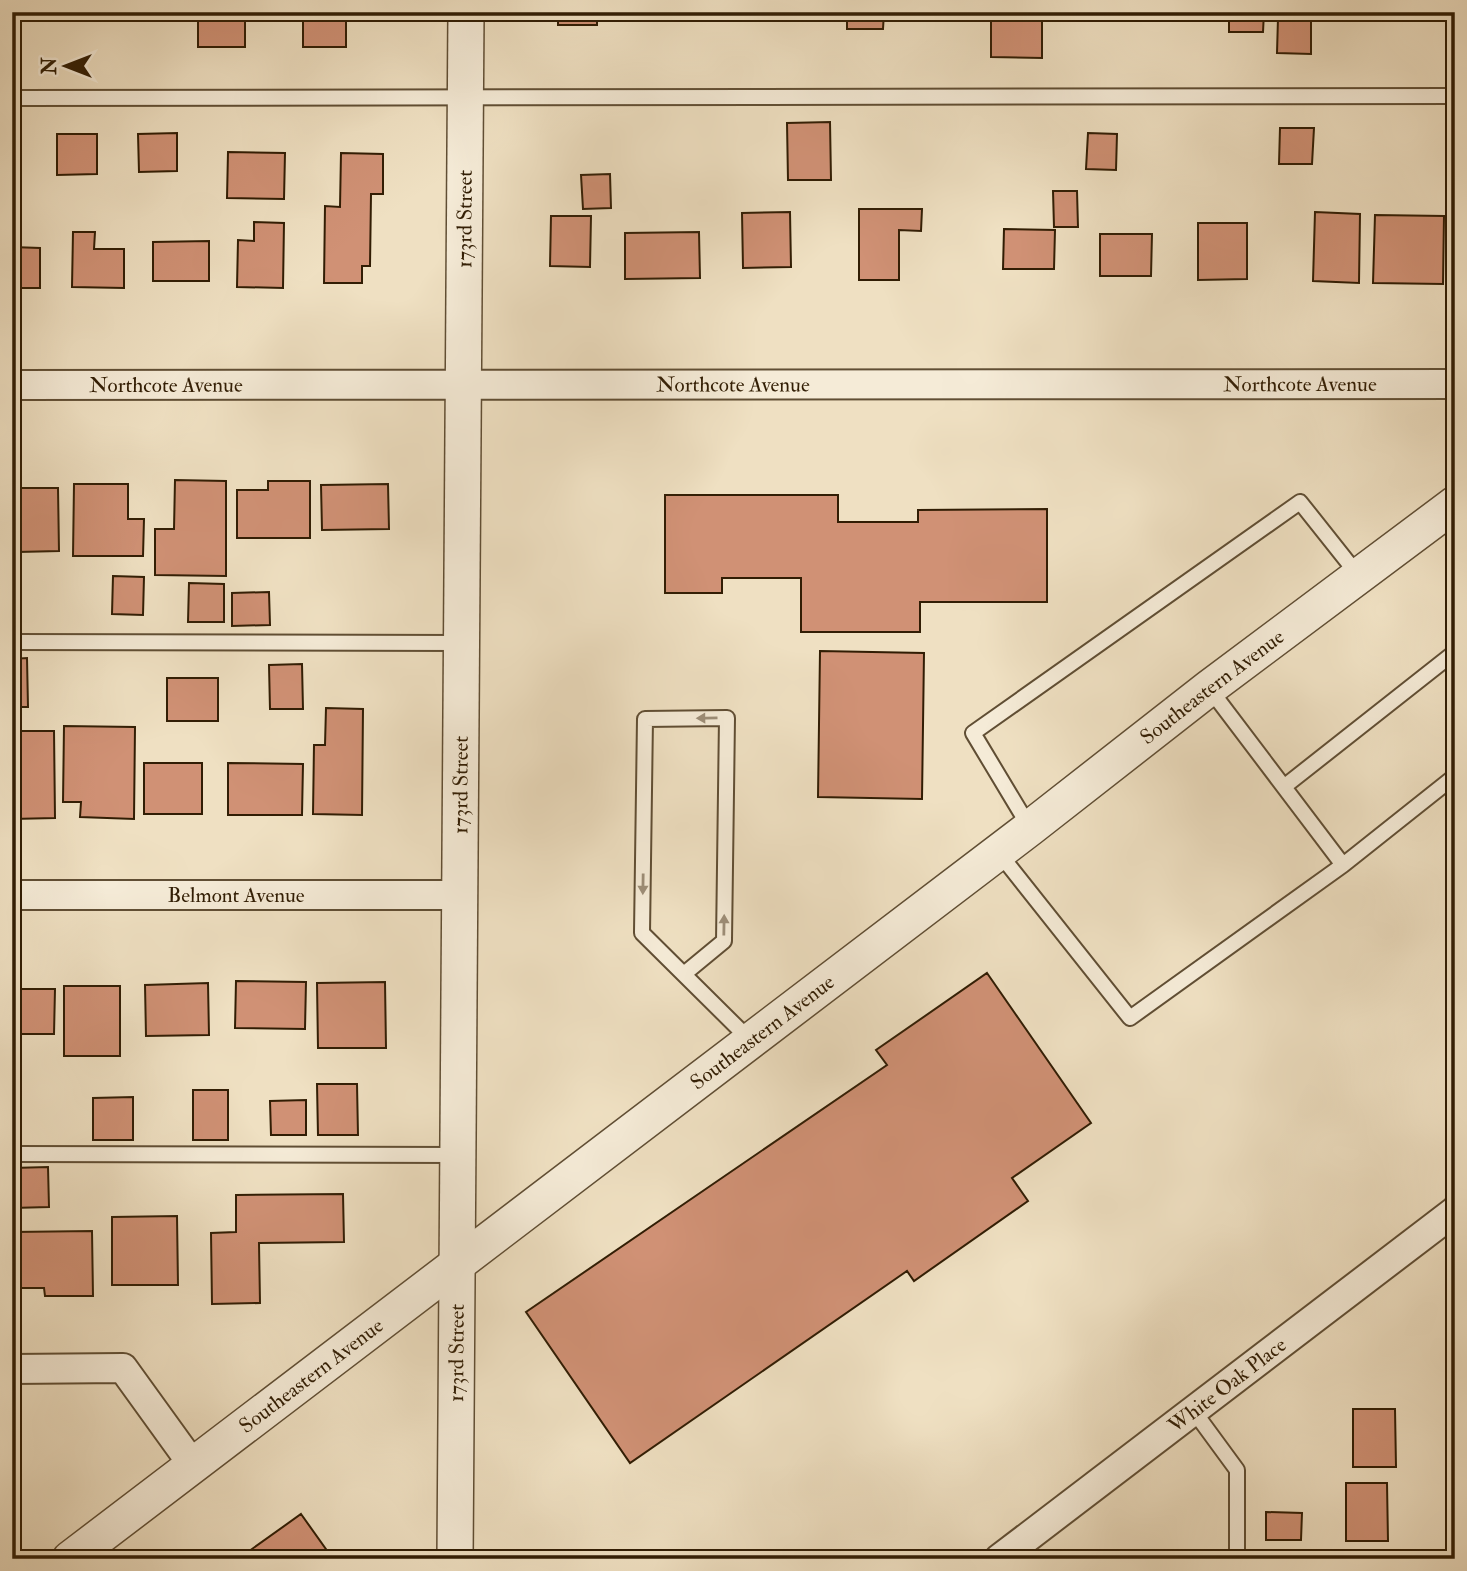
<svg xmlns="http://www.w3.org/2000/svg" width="1467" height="1571" viewBox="0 0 1467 1571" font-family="'IM FELL Double Pica',serif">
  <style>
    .building { fill: #d09175; stroke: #311d04; stroke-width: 2 }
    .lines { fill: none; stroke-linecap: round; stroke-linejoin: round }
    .service-casing { stroke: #604e34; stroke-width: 18 }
    .minor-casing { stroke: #604e34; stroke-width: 32 }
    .tertiary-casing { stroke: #604e34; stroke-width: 38 }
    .service { stroke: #f5ebd7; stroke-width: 14 }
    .minor { stroke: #f5ebd7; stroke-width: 28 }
    .tertiary { stroke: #f5ebd7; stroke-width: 35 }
    .oneway { fill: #9d8e78 }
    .labels { text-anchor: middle; stroke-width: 6; stroke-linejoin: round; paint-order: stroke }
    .street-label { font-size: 21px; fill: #311d04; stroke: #f5ebd7 }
  </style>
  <rect width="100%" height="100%" fill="#efe0c2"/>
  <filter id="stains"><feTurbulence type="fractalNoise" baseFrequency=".00286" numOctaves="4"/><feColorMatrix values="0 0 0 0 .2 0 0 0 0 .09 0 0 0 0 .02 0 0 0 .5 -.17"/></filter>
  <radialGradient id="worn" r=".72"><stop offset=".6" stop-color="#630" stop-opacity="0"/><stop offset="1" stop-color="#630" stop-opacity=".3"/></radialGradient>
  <path class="building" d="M198,12H245V47H198Z
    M303,12H346V47H303Z
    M558,12H597V25H558Z
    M847,12H884L883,29H847Z
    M1229,12H1264L1263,32H1229Z
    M1278,18L1311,19V54L1277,53Z
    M991,20H1042V58L991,57Z
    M830,122L831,180H788L787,123Z
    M1280,128H1314L1312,164H1279Z
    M177,133V171L139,172L138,134Z
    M1088,133L1117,134L1116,170L1086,169Z
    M57,134H97V174L57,175Z
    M228,152L285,153L284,199L227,198Z
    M341,153L383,154V194H371L370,266H362V283H324L325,206L340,207Z
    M610,174L611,208L583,209L581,175Z
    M1053,191H1077L1078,227H1054Z
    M859,209H922L921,231L899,230V280H859Z
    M790,212L791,267L743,268L742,213Z
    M1315,212L1360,214L1359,283L1313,281Z
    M1375,215L1444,216L1443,284L1373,283Z
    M551,216H591L590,267L550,266Z
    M254,222L284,223L283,288L237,287L238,240L254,241Z
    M1198,223H1247V279L1198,280Z
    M1004,229L1055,230L1054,269H1003Z
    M73,232H95L94,249H124V288L72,287Z
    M699,232L700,278L625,279V233Z
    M1100,234H1152L1151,276H1100Z
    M209,241V281H153V242Z
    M12,247L40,248V288H12Z
    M175,480L226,481V576L155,575V529H174Z
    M268,481H310V538H237V490H268Z
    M74,484H128V519H144L143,556H73Z
    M388,484L389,529L322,530L321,485Z
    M12,488H58L59,551L18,552V561H12Z
    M665,495H838V522H918V510L1047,509V602H920V632H801V578H722V593H665Z
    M113,576L144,577L143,615L112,614Z
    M189,583L224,584V622H188Z
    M12,586H15V621H12Z
    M269,592L270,625L232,626V593Z
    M820,651L924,653L922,799L818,797Z
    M27,658L28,707H12V659Z
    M302,664L303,709H270L269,665Z
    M167,678H218V721H167Z
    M326,708L363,709L362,815L313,814L314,745H325Z
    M64,726L135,727L134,819L80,817L81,802H63Z
    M12,731H54L55,818L12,819Z
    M144,763H202V814H144Z
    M228,763L303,764L302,815H228Z
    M987,973L1091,1123L1012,1178L1028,1201L914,1281L907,1271L630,1463L526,1312L887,1065L876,1050Z
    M236,981L306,982L305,1029L235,1028Z
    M385,982L386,1048H318L317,983Z
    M208,983L209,1035L146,1036L145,985Z
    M64,986H120V1056H64Z
    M12,989H55L54,1034H12Z
    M317,1084H357L358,1135H318Z
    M193,1090H228V1140H193Z
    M133,1097V1140H93V1098Z
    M306,1100V1135H271L270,1101Z
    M48,1167L49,1207L12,1208V1168Z
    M343,1194L344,1242L259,1243L260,1303L212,1304L211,1233L236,1232V1195Z
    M177,1216L178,1285H112V1217Z
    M92,1231L93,1296H45L44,1288H14L13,1232Z
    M1353,1409H1395L1396,1467H1353Z
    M1346,1483H1387L1388,1541H1346Z
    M1266,1512L1302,1513L1301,1540H1266Z
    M301,1514L333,1559H238Z"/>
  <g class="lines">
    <defs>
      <path id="service" d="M12,98L1455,96
        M12,642L462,643
        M1285,786L1455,652
        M1030,828L973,733L1300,502L1358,575
        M999,853L1130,1018L1343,865L1209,688
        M1343,865L1455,776
        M684,974L724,941L727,718L645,719L642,933L751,1041
        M12,1154L458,1155
        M1193,1410L1237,1470V1559"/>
      <g id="minor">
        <path id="s1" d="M12,385L1455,384"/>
        <path id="s2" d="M12,895H461"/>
        <path d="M12,1369L123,1368L193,1465"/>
        <path id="s3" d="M999,1559L1455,1211"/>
      </g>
      <g id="tertiary">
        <path id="s4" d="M70,1559L1030,828L1209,688L1455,504"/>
        <path id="s5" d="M455,1559L466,12"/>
      </g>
    </defs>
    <use href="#service" class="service-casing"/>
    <use href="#minor" class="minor-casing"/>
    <use href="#tertiary" class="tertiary-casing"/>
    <use href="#service" class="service"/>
    <use href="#minor" class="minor"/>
    <use href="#tertiary" class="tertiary"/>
  </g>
  <defs><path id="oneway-solid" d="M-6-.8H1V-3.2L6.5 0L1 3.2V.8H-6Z" transform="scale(1.75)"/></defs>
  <g class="oneway">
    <use href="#oneway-solid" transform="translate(707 718) rotate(179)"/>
    <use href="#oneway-solid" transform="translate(643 884) rotate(91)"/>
    <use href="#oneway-solid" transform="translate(724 925) rotate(-89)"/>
  </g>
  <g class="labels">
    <g class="street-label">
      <text dy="7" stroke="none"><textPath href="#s5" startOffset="1340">173rd Street</textPath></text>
      <text dy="7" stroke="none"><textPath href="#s1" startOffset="721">Northcote Avenue</textPath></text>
      <text dy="7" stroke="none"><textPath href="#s1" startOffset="1288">Northcote Avenue</textPath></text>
      <text dy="7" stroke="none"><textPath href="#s1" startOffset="154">Northcote Avenue</textPath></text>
      <text dy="7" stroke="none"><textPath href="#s4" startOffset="1437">Southeastern Avenue</textPath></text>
      <text dy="7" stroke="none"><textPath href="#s5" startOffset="774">173rd Street</textPath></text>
      <text dy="7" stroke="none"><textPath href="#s2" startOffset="224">Belmont Avenue</textPath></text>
      <text dy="7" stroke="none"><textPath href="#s4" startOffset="870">Southeastern Avenue</textPath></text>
      <text dy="7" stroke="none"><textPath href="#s5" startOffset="206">173rd Street</textPath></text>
      <text dy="7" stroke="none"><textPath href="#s4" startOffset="303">Southeastern Avenue</textPath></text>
      <text dy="7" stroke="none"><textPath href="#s3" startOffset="287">White Oak Place</textPath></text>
    </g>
  </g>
  <rect width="1467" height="1571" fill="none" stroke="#efe0c2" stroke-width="42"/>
  <rect x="14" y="14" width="1439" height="1543" fill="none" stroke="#311d04" stroke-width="3.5"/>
  <rect x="21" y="21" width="1425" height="1529" fill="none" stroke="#311d04" stroke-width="2"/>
  <g transform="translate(66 66) rotate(270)" stroke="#f5ebd7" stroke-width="5" paint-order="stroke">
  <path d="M0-5L12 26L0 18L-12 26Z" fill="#311d04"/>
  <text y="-10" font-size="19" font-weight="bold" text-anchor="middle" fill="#311d04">N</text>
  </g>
  <rect width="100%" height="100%" filter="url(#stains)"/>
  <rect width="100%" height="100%" fill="url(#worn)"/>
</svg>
